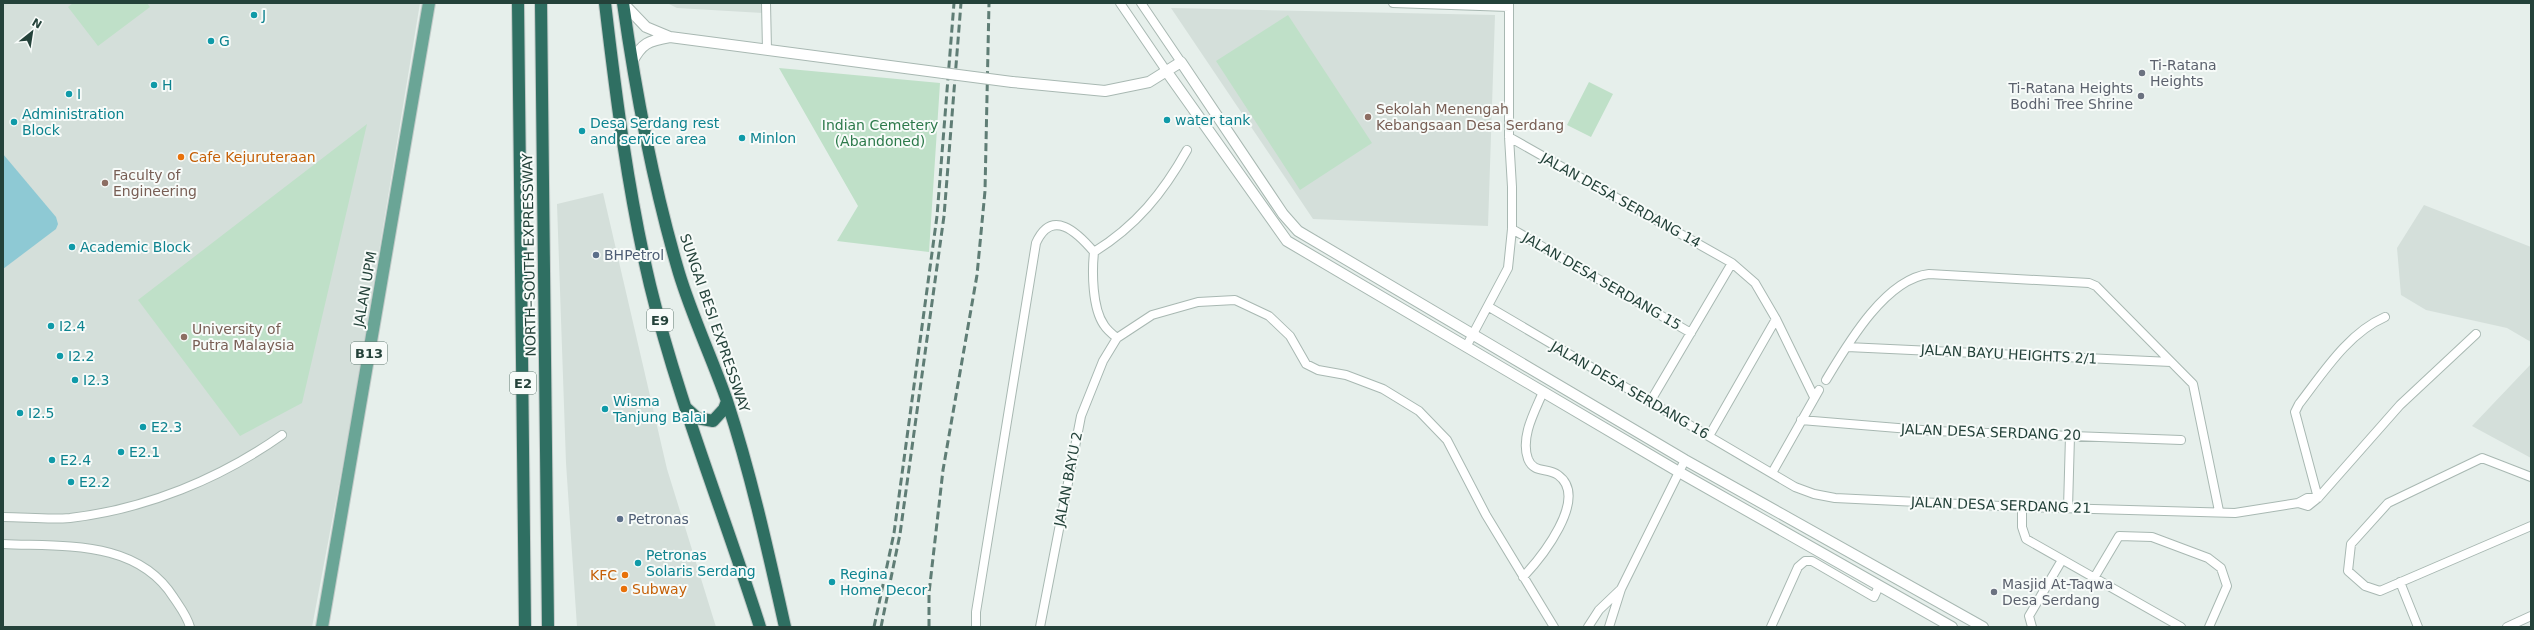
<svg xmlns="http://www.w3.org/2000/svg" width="2534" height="630" viewBox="0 0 2534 630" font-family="'DejaVu Sans',sans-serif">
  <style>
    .built { fill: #d4dfda }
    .green { fill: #bfe0c8 }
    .water { fill: #8ec9d4 }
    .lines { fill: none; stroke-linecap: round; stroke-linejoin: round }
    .minor-casing { stroke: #a8b8b2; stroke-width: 10 }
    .tertiary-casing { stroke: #a8b8b2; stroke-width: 12 }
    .primary-casing { stroke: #c2cac8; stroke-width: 14 }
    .motorway-casing { stroke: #c2cac8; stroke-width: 14 }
    .minor { stroke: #fff; stroke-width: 8 }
    .tertiary { stroke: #fff; stroke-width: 10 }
    .primary { stroke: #6aa596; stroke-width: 12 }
    .motorway { stroke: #2f6f62; stroke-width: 12 }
    .rail { stroke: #5f7d75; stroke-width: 3; stroke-dasharray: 8 4; stroke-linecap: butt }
    .tertiary-bridge-casing { stroke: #a8b8b2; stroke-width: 12; stroke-linecap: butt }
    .tertiary-bridge { stroke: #fff; stroke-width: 10 }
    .culture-dot { fill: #0f9aa8; stroke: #f7fbf9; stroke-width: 1.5 }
    .worship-dot { fill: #6b7280; stroke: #f7fbf9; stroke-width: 1.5 }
    .education-dot { fill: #8d6e63; stroke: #f7fbf9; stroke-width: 1.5 }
    .food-dot { fill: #e8710a; stroke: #f7fbf9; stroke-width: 1.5 }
    .service-dot { fill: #5c6f8a; stroke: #f7fbf9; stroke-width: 1.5 }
    .labels { text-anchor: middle; stroke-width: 4; stroke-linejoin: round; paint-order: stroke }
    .shield { fill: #f7fbf9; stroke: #637a73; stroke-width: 1 }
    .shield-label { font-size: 13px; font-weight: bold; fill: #24423a }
    .culture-label { font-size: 14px; fill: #0d838f; stroke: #f7fbf9; text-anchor: start }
    .worship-label { font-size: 14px; fill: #5b616d; stroke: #f7fbf9; text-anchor: start }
    .education-label { font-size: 14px; fill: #785e54; stroke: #f7fbf9; text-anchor: start }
    .park-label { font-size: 14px; fill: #2d7a4b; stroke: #f7fbf9 }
    .food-label { font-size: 14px; fill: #c56008; stroke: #f7fbf9; text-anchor: start }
    .street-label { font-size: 14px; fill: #24423a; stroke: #f7fbf9 }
    .service-label { font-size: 14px; fill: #4e5e75; stroke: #f7fbf9; text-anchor: start }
  </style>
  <rect width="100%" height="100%" fill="#e6efeb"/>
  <path class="built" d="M3,3H420L351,421L312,627H3Z
    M667,3H762L763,13L677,8Z
    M1171,8L1495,15L1488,226L1313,219Z
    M603,193L667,469L716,627H577L566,463L557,204Z
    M2424,205L2531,247V342L2507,328L2426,310L2401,295L2397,248Z
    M2531,364V458L2472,426Z"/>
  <path class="green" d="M73,3H147L150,7L98,46L68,7Z
    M1288,15L1372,143L1300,190L1216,61Z
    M779,68L940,83L929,252L837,241L858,206Z
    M1589,82L1613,94L1591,137L1567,125Z
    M367,124L302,403L240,436L138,300Z"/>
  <path class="water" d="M3,154L56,217L58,224L56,229L3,269Z"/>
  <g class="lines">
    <defs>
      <path id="minor" d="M766,3L767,50
        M1120,3L1167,72
        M1141,3L1181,62
        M1393,3L1509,7
        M1509,137L1732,263L1755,283L1776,319L1814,397
        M1512,229L1691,333
        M1489,307L1795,487L1814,494L1835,498L2022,507L2235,513L2298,503
        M1117,338C1112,334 1107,330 1104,325C1092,308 1092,271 1094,252C1136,226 1163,193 1187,150
        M1466,347L1508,268L1512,229V187L1509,137V3
        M1847,347L2171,362
        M1826,380C1847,345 1885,279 1929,274L2089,283L2096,286L2193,384L2219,511
        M1650,402L1732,263
        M1801,420L1934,431L2181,440
        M1709,436L1776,319
        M1772,473L1819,390
        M2531,477L2482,458L2388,503L2351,544L2348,571L2365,586L2380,591L2531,526
        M2318,498H2307L2298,503L2308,506L2318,498L2400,405L2476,334
        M2318,498L2295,412L2299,404C2323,373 2348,333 2385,317
        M2022,507V527L2026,539L2181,627
        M2068,508L2070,436
        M3,517C25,517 48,520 70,518C146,509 220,479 282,435
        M3,544C63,547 137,539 174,598C180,607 187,616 190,627
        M1523,577C1540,559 1590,498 1558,475C1547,467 1534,474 1528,459C1520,437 1535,411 1543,392
        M2094,578L2119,536L2152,537L2208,558L2221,568L2227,586L2209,627
        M2400,582L2418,627
        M976,627V612L1036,243C1052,208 1077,232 1094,252
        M1040,627L1081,416L1103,361L1117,338L1152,315L1198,302L1235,300L1269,316L1290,336L1306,364L1318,370L1346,375L1383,389L1419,411L1447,440L1486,515L1554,627
        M1588,627L1599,610L1621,589
        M1609,627L1621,589L1685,460
        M1771,627L1798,567L1805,561H1812L1874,597L1879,586
        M2032,627L2029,616L2062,560
        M2507,627L2531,616"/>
      <path id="tertiary" d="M623,3L646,27L670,37L943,73
        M632,62C642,43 648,41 670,37
        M1167,72L1287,241L1679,472L1952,627
        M1012,82L1105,91L1149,82L1181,62L1283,214L1298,231L1685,460L1983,627"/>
      <path id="primary" d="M322,627L429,3"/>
      <path id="motorway" d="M518,3L525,627
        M541,3L548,627
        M605,3C616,97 628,192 650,285C678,401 724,513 760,627
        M623,3C636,94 653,185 679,273C692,316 712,358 727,401C751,474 768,551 785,627
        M686,408L697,418L713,421L724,409L727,401"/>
    </defs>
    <use href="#minor" class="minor-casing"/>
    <use href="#tertiary" class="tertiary-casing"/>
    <use href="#primary" class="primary-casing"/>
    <use href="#motorway" class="motorway-casing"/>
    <use href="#minor" class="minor"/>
    <use href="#tertiary" class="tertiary"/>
    <use href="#primary" class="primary"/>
    <use href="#motorway" class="motorway"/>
    <path class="rail" d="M874,627L894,533L937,216L954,3
      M881,627L900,534L944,216L961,3
      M929,627V593L943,470L977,275L985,191L989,3"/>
    <defs>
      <path id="tertiary-bridge" d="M943,73L1012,82"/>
    </defs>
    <use href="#tertiary-bridge" class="tertiary-bridge-casing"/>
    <use href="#tertiary-bridge" class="tertiary-bridge"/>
  </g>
  <g class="culture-dot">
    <circle cx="254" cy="15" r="4"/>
    <circle cx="211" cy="41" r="4"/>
    <circle cx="154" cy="85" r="4"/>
    <circle cx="69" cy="94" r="4"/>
    <circle cx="1167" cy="120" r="4"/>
    <circle cx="14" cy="122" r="4"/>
    <circle cx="582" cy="131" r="4"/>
    <circle cx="742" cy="138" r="4"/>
    <circle cx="72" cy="247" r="4"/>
    <circle cx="51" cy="326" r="4"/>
    <circle cx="60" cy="356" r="4"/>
    <circle cx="75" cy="380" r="4"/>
    <circle cx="605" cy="409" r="4"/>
    <circle cx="20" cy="413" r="4"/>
    <circle cx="143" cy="427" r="4"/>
    <circle cx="121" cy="452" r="4"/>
    <circle cx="52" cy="460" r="4"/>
    <circle cx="71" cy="482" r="4"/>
    <circle cx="638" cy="563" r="4"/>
    <circle cx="832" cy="582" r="4"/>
  </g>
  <g class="worship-dot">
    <circle cx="2142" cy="73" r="4"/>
    <circle cx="2141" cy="96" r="4"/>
    <circle cx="1994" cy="592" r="4"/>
  </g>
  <g class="education-dot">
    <circle cx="1368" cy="117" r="4"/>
    <circle cx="105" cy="183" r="4"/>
    <circle cx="184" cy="337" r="4"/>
  </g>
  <g class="food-dot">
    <circle cx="181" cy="157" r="4"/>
    <circle cx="625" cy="575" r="4"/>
    <circle cx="624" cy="589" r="4"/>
  </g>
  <g class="service-dot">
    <circle cx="596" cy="255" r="4"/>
    <circle cx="620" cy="519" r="4"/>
  </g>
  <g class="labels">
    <g class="shield">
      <rect x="647" y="309" width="26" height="22" rx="3"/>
      <rect x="351" y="342" width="36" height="22" rx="3"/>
      <rect x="510" y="372" width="26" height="22" rx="3"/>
    </g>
    <g class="shield-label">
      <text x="660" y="325">E9</text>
      <text x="369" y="358">B13</text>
      <text x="523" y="388">E2</text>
    </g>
    <g class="culture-label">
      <text x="262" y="20">J</text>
      <text x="219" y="46">G</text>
      <text x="162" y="90">H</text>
      <text x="77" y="99">I</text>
      <text x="22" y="119">Administration<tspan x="22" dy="16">Block</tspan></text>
      <text x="1175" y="125">water tank</text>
      <text x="590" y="128">Desa Serdang rest<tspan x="590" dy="16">and service area</tspan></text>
      <text x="750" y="143">Minlon</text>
      <text x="80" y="252">Academic Block</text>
      <text x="59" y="331">I2.4</text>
      <text x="68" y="361">I2.2</text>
      <text x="83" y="385">I2.3</text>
      <text x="613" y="406">Wisma<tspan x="613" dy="16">Tanjung Balai</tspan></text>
      <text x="28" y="418">I2.5</text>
      <text x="151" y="432">E2.3</text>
      <text x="129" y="457">E2.1</text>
      <text x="60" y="465">E2.4</text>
      <text x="79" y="487">E2.2</text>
      <text x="646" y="560">Petronas<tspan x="646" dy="16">Solaris Serdang</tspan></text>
      <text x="840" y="579">Regina<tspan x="840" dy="16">Home Decor</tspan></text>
    </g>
    <g class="worship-label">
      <text x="2150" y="70">Ti-Ratana<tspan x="2150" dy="16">Heights</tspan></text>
      <text x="2133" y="93" text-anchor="end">Ti-Ratana Heights<tspan x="2133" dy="16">Bodhi Tree Shrine</tspan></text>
      <text x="2002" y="589">Masjid At-Taqwa<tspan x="2002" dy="16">Desa Serdang</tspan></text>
    </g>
    <g class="education-label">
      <text x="1376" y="114">Sekolah Menengah<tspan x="1376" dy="16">Kebangsaan Desa Serdang</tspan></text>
      <text x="113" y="180">Faculty of<tspan x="113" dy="16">Engineering</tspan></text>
      <text x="192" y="334">University of<tspan x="192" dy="16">Putra Malaysia</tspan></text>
    </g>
    <g class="park-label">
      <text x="880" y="130">Indian Cemetery<tspan x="880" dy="16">(Abandoned)</tspan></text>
    </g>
    <g class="food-label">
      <text x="189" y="162">Cafe Kejuruteraan</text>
      <text x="617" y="580" text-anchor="end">KFC</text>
      <text x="632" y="594">Subway</text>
    </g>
    <g class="street-label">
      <text transform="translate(1621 200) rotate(29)" y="5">JALAN DESA SERDANG 14</text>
      <text transform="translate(529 255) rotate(-91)" y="5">NORTH–SOUTH EXPRESSWAY</text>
      <text transform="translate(1602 281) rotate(30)" y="5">JALAN DESA SERDANG 15</text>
      <text transform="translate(365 289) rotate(-80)" y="5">JALAN UPM</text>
      <text transform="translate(715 323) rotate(71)" y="5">SUNGAI BESI EXPRESSWAY</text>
      <text transform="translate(2009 354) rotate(3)" y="5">JALAN BAYU HEIGHTS 2/1</text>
      <text transform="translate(1630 390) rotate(30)" y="5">JALAN DESA SERDANG 16</text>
      <text transform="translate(1991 432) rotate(2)" y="5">JALAN DESA SERDANG 20</text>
      <text transform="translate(1068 479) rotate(-79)" y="5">JALAN BAYU 2</text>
      <text transform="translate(2001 505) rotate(2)" y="5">JALAN DESA SERDANG 21</text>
    </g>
    <g class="service-label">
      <text x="604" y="260">BHPetrol</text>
      <text x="628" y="524">Petronas</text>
    </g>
  </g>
  <rect width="2534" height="630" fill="none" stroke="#24423a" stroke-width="8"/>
  <g transform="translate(32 32) rotate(30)" stroke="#f7fbf9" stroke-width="3" paint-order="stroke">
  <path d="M0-3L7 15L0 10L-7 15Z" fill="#24423a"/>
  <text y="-6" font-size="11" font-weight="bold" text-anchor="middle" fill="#24423a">N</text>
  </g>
</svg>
